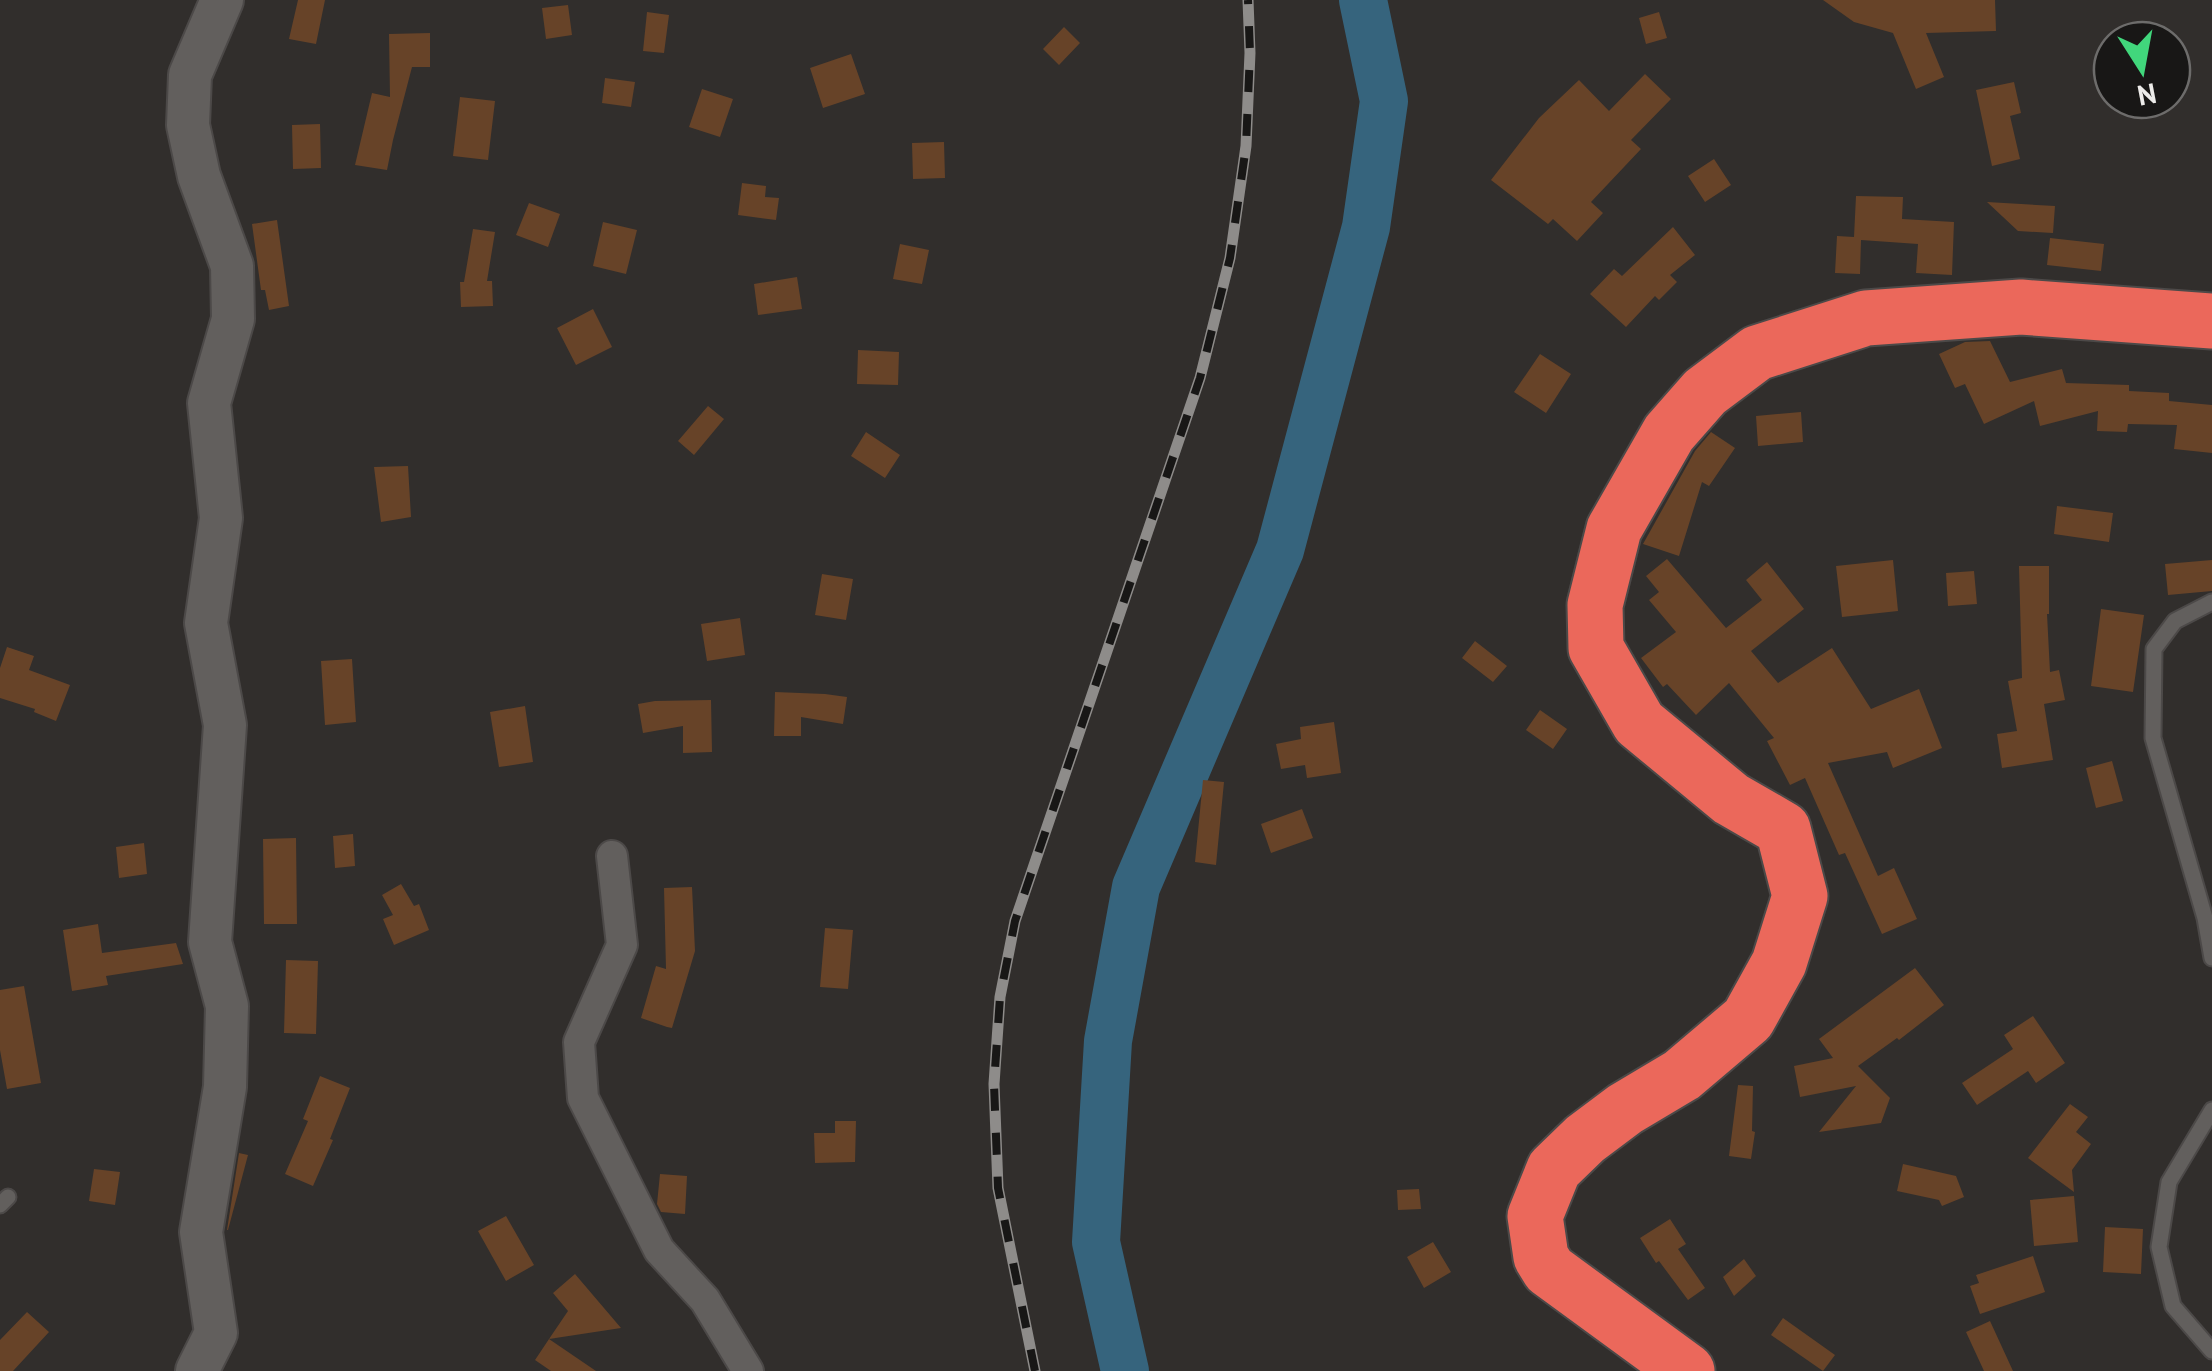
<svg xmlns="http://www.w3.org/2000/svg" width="2212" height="1371" viewBox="0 0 2212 1371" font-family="'PT Sans',sans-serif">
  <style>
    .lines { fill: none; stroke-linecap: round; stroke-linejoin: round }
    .river { stroke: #36647d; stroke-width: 48 }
    .building { fill: #674328 }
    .lane-casing { stroke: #4c4948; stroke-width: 19 }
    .street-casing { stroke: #4c4948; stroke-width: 34 }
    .secondary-casing { stroke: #4c4948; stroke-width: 46 }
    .highway-casing { stroke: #4c4948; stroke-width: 59 }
    .lane { stroke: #625f5d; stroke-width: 15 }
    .street { stroke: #625f5d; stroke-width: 30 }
    .secondary { stroke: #625f5d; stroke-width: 42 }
    .highway { stroke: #eb685b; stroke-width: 55 }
    .rail-casing { stroke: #8e8c8a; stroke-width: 11 }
    .rail { stroke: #181716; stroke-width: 8; stroke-dasharray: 22; stroke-linecap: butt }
  </style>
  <rect width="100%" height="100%" fill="#312e2c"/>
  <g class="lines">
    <path class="river" d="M1125,1371L1096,1242L1108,1041L1136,887L1280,550L1366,227L1384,101L1363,0"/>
  </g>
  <path class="building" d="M298,0H325L316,44L289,39Z
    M1823,0H1995L1996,31L1926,33L1944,77L1916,89L1893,33L1854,22Z
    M568,5L572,35L546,39L542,8Z
    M647,12L669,15L664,53L643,51Z
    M1659,12L1667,38L1646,44L1639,18Z
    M1064,27L1080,43L1059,65L1043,49Z
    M430,33V67H412L393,140L387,170L355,165L372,93L390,97L389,34Z
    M851,54L865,94L823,108L810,68Z
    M1645,74L1671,99L1631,140L1641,149L1591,202L1603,213L1577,241L1553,219L1548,224L1491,180L1539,118L1579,80L1609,111Z
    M605,78L635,82L631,107L602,103Z
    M2014,82L2021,113L2010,116L2020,159L1992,166L1976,90Z
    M702,89L733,99L720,137L689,127Z
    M460,97L495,101L488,160L453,156Z
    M320,124L321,168L293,169L292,125Z
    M944,142L945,178L913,179L912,143Z
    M1714,159L1731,185L1705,202L1688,176Z
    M742,183L766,186L765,197L779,198L776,220L738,215Z
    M1856,196L1903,197L1902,219L1954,222L1952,275L1916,273L1918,244L1861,240L1860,274L1835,273L1837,236L1854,237Z
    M1987,202L2055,206L2053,233L2018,231Z
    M529,203L560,214L548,247L516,235Z
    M277,220L289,306L269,310L265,290H261L252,224Z
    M603,222L637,230L626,274L593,266Z
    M1673,227L1695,255L1670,275L1677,282L1659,300L1655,296L1626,327L1590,294L1614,269L1622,276Z
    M473,229L495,232L487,281H492L493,306L461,307L460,282H464Z
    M2050,238L2104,244L2101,271L2047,265Z
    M900,244L929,250L922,284L893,279Z
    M797,277L802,309L758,315L754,284Z
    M593,309L612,347L576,365L557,328Z
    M1990,341L2010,382L2062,369L2066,383L2129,385V391L2169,393V401L2212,405V453L2174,449L2177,425L2128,424L2127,432L2097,431L2098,411L2040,426L2034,401L1984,424L1965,384L1955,388L1939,354L1965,342Z
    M858,350L899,352L898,385L857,384Z
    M1540,354L1571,374L1546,413L1514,392Z
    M708,406L724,419L694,455L678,441Z
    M1801,412L1803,442L1758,446L1756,416Z
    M866,432L900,455L885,478L851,456Z
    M1711,432L1735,448L1709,486L1702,482L1679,556L1643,544L1695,451Z
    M408,466L411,517L381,522L374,467Z
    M2057,506L2113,513L2109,542L2054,534Z
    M1667,559L1726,628L1762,600L1746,580L1767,562L1804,609L1751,651L1778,683L1832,648L1871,709L1919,689L1942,748L1893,768L1887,752L1828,763L1878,876L1894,868L1917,919L1882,934L1845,853L1839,855L1805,778L1790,785L1767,741L1774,738L1729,683L1696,715L1667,684L1663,687L1641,658L1676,632L1649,600L1659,592L1646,576Z
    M1893,560L1898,611L1842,617L1836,566Z
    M2212,560V591L2168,595L2165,564Z
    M2019,566H2049V614H2047L2050,672L2059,670L2065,700L2044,704L2053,760L2002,768L1997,734L2017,731L2008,681L2022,678Z
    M1974,571L1977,604L1948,606L1946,573Z
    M822,574L853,579L846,620L815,615Z
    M2101,609L2144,615L2133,692L2091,686Z
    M740,618L745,655L707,661L701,624Z
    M1475,641L1507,666L1493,682L1462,658Z
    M7,647L34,656L29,670L70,685L56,721L34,712L35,709L0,698V668Z
    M352,659L356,722L325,725L321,661Z
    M775,692L825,694L847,697L843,724L801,717V736H774Z
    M711,700L712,752L683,753V726L643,733L638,704L655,701Z
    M525,706L533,762L499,767L490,712Z
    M1540,710L1567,729L1553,749L1526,730Z
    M1334,722L1341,773L1307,778L1305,765L1281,769L1276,744L1301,739L1300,727Z
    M2112,761L2123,801L2096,808L2086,768Z
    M1203,780L1224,782L1216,865L1195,862Z
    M1302,809L1313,838L1271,853L1261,824Z
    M353,834L355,866L335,868L333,836Z
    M296,838L297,924H264L263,839Z
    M144,843L147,874L119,878L116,847Z
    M401,884L414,906L419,904L429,930L394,945L383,919L393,915L382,895Z
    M692,887L695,951L672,1028L667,1027L641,1018L656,966L666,969L664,888Z
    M98,924L102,953L176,943L183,964L106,976L108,985L72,991L63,930Z
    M825,928L853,930L848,989L820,987Z
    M286,960L318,961L316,1034L284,1033Z
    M1915,968L1944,1005L1899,1040L1897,1038L1858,1066L1890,1098L1881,1123L1819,1132L1856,1086L1800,1097L1794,1066L1833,1058L1819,1039Z
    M24,986L41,1083L7,1089L0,1050V990Z
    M2033,1016L2065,1063L2036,1083L2028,1071L1977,1105L1962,1083L2013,1049L2004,1035Z
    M320,1076L350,1088L330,1139L333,1140L313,1186L285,1174L308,1121L303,1119Z
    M1738,1085L1753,1086L1752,1131L1755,1132L1751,1159L1729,1156Z
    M2070,1104L2088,1117L2076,1132L2091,1144L2072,1170L2074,1192L2028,1158Z
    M835,1121H856L855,1162L815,1163L814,1133H835Z
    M239,1153L248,1155L228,1230H227Z
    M1903,1164L1956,1176L1964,1197L1942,1206L1939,1200L1897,1191Z
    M94,1169L120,1172L115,1205L89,1201Z
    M660,1174L687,1176L685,1214L661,1212L657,1204Z
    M1419,1189L1421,1209L1398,1210L1397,1190Z
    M2074,1196L2078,1242L2034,1246L2030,1200Z
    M506,1216L534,1265L506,1281L478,1231Z
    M1670,1219L1686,1244L1678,1249L1705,1288L1688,1300L1659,1261L1656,1263L1640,1238Z
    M2105,1227L2143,1229L2141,1274L2103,1272Z
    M1433,1242L1451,1272L1424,1288L1407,1257Z
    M2033,1256L2045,1292L1980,1314L1970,1286L1979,1283L1976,1275Z
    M1744,1259L1756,1276L1734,1296L1723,1277Z
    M575,1274L621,1328L549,1339L568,1311L553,1293Z
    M27,1312L49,1332L13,1371H0V1340Z
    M1783,1318L1835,1355L1823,1371L1771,1335Z
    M1990,1321L2013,1371H1984L1966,1332Z
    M549,1339L596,1371H551L535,1360Z"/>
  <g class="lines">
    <defs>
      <path id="lane" d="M2212,602L2175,621L2154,649L2153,738L2205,918L2212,958
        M2212,1110L2169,1182L2159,1247L2173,1306L2212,1351
        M0,1205L8,1197"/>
      <path id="street" d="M612,856L622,945L579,1042L583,1098L659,1250L705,1300L748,1371"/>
      <path id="secondary" d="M197,1371L216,1333L201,1232L225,1087L227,1006L210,942L225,725L206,623L221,518L209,403L233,319L232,266L199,176L188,125L190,75L222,0"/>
      <path id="highway" d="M1687,1371L1549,1270L1541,1257L1535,1216L1554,1169L1585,1139L1625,1109L1682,1075L1748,1019L1779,963L1800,896L1783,829L1731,799L1639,723L1596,648L1595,605L1614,529L1669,433L1705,392L1757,353L1866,318L2021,307L2212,321"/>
    </defs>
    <use href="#lane" class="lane-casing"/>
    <use href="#street" class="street-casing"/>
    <use href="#secondary" class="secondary-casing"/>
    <use href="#highway" class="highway-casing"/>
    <use href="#lane" class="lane"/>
    <use href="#street" class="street"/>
    <use href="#secondary" class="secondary"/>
    <use href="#highway" class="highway"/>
    <defs>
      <path id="rail" d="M1035,1371L998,1188L994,1084L1000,997L1015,921L1200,378L1230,258L1246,146L1250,53L1248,0"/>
    </defs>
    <use href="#rail" class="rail-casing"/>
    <use href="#rail" class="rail"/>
  </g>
  <g transform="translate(2142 70) rotate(169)"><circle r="48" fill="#181716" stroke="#6d6c6b" stroke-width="2.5"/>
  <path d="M0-8L18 38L0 25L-18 38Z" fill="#41d77c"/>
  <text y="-15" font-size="28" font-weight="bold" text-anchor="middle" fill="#edecea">N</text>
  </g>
</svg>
